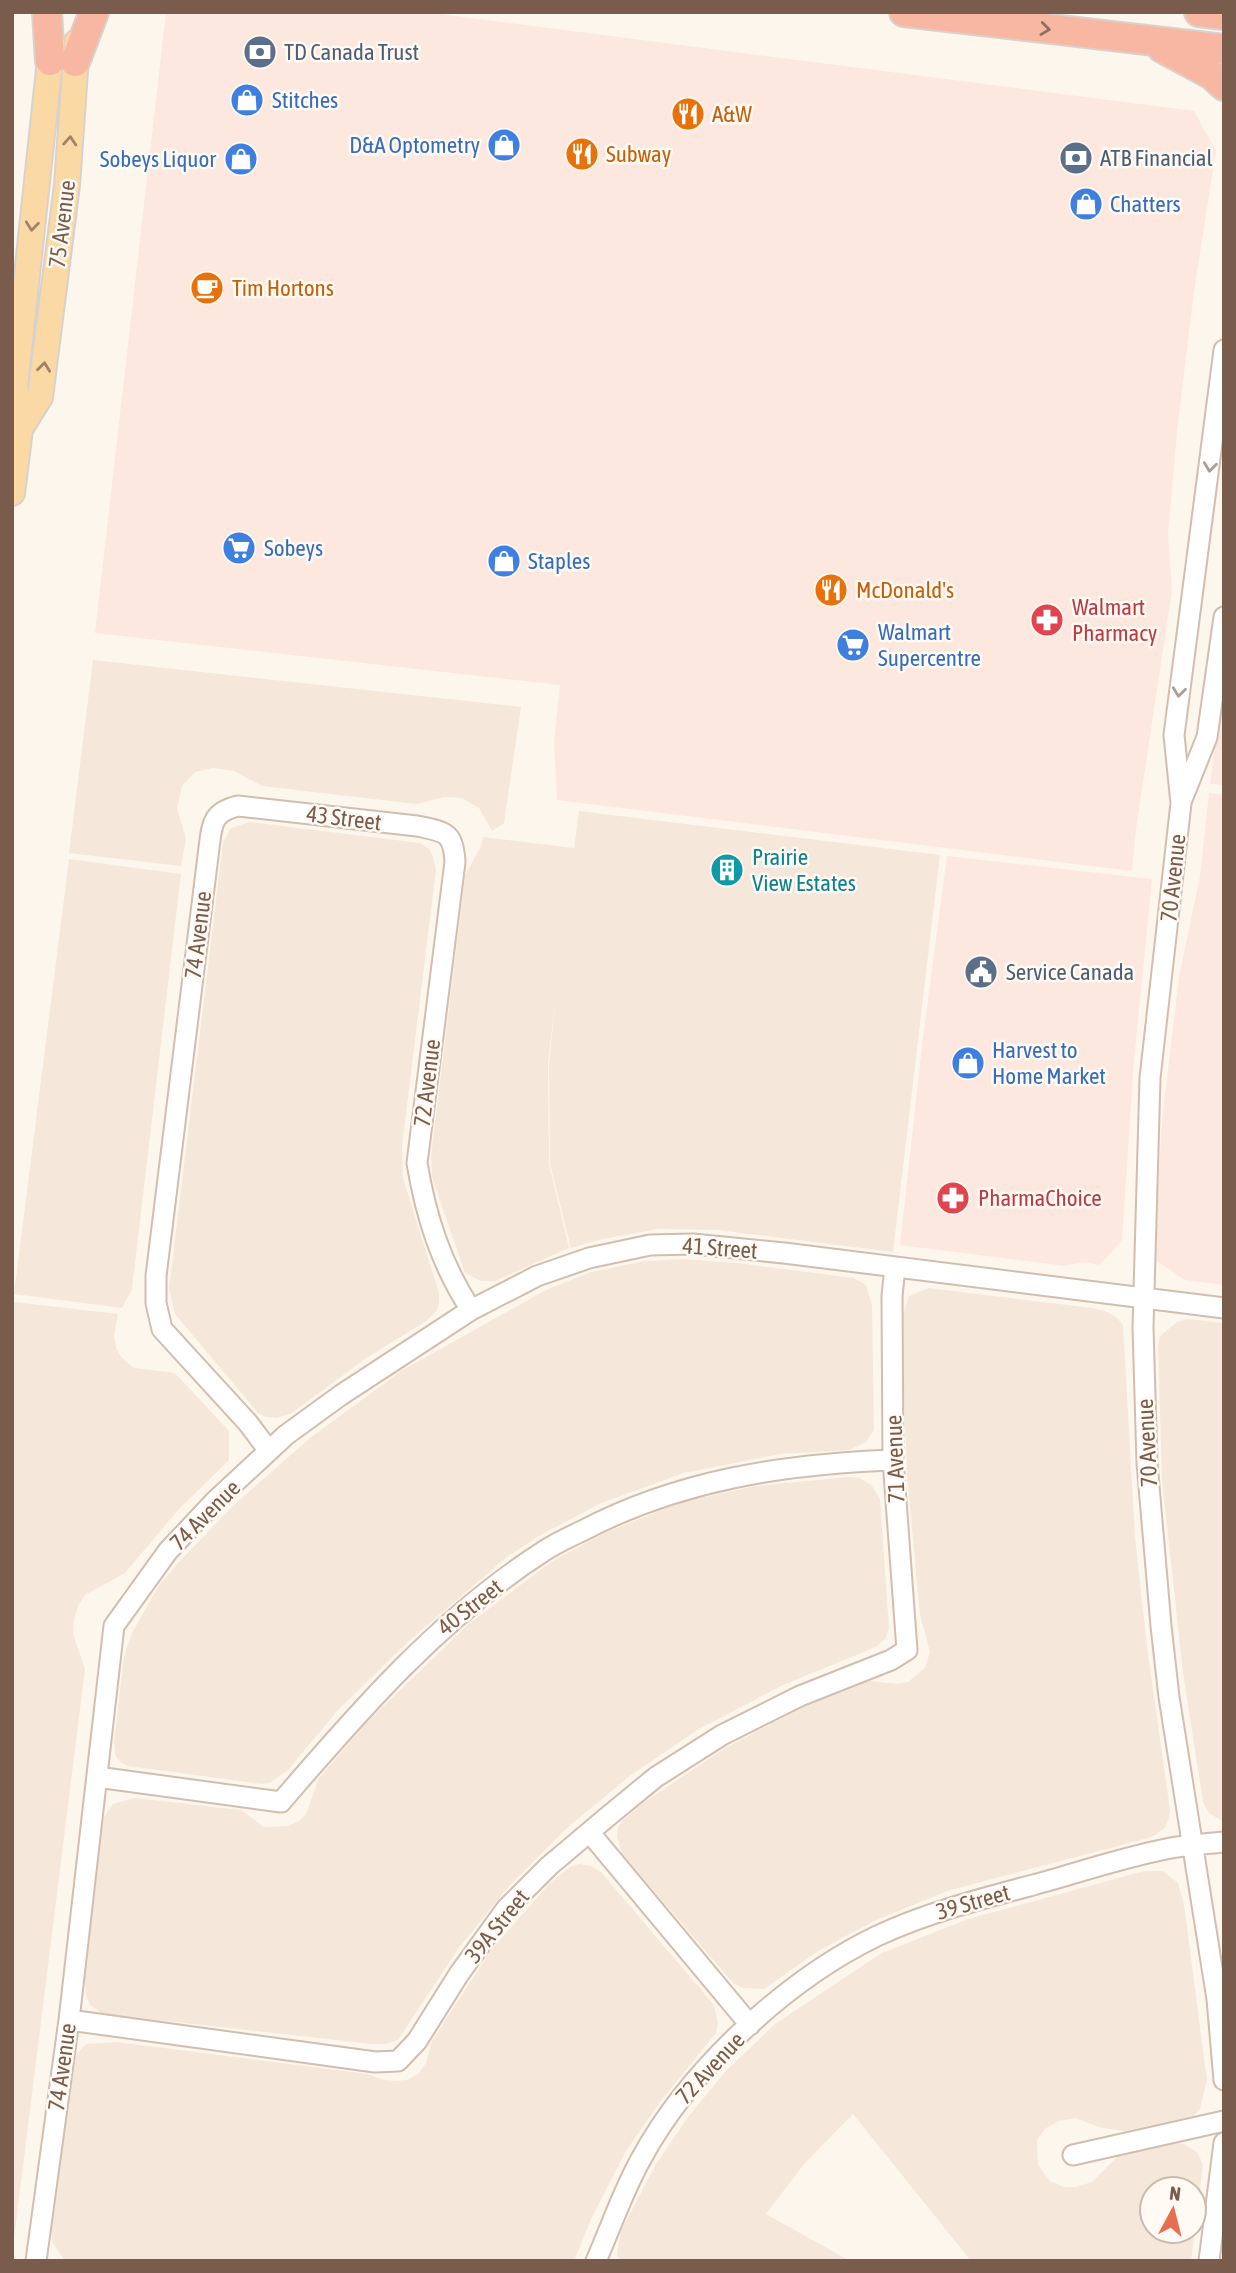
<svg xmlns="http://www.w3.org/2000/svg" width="1236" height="2273" viewBox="0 0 1236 2273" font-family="'Asap Condensed',sans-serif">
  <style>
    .residential { fill: #f5e8da; fill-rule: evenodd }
    .commercial { fill: #fde8e0 }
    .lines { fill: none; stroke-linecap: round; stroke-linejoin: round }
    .minor-casing { stroke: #d1beb0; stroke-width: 23 }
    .major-casing { stroke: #dad1cd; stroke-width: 28 }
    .highway-casing { stroke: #dad1cd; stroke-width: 32 }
    .minor { stroke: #fff; stroke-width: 19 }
    .major { stroke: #fbd9a5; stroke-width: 24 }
    .highway { stroke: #f7b7a3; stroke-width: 28 }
    .oneway { stroke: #936e5e }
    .oneway2 { stroke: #a18267 }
    .oneway3 { stroke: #af9d94 }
    .labels { text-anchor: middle; stroke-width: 5; stroke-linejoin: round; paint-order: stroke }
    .service-label { font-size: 23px; fill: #4e5e75; stroke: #fffaf3; text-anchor: start }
    .shop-label { font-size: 23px; fill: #366cbe; stroke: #fffaf3; text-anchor: start }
    .food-label { font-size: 23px; fill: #c56008; stroke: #fffaf3; text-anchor: start }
    .street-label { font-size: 23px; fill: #7a5c4d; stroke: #fffaf3 }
    .health-label { font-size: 23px; fill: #be3a42; stroke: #fffaf3; text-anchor: start }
    .culture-label { font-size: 23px; fill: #0d838f; stroke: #fffaf3; text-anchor: start }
  </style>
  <rect width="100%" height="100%" fill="#fdf6ec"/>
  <path class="residential" d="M93,660L521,707L504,823L492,831L479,808L462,798L444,797L416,804L262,786L234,771L213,768L195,772L182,786L177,808L186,839L181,866L69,853Z
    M579,811L940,855L893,1252L718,1230L658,1229L598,1240L571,1248L550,1164L549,1065L556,995L548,1064L549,1164L569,1248L495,1281H481L465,1273L432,1177L431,1156L465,876L481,846L483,837L574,848Z
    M250,822L420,843L429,849L433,857L436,870L402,1146L403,1178L439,1293V1304L436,1312L426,1321L365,1359L292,1413L277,1418L266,1417L258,1413L175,1314L169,1289L223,842L231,828Z
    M69,859L181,874L132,1289L122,1308L14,1294Z
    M684,1259L737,1263L854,1278L866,1285L872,1305L874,1430L866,1442L849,1450L780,1454L684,1473L601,1503L539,1536L507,1557L410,1640L338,1710L288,1770L270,1783L261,1784L128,1766L120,1762L115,1755L114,1742L124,1656L132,1633L159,1585L179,1562L234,1505L310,1438L401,1371L546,1290L591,1272L645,1261Z
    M929,1288L1092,1308L1105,1311L1116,1317L1123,1325L1135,1537L1147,1647L1170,1810L1169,1818L1165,1828L1152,1837L947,1891L874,1921L818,1951L764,1989L743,1988L734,1984L622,1854L617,1836L618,1828L622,1821L643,1803L725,1748L806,1706L870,1681L898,1684L908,1682L925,1668L930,1652L920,1615L907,1475L901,1320L909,1296Z
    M14,1302L118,1314L114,1335L116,1348L122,1358L134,1368L169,1372L176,1374L229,1431V1460L178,1510L125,1573L85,1595L78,1606L74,1620L73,1634L85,1669L12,2255V1317Z
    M1187,1319L1224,1323V1822L1209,1813L1203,1802L1183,1673L1162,1481L1158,1347L1160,1336L1177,1322Z
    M849,1477L860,1478L872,1486L880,1499L889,1628L886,1638L877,1646L859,1654L783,1685L699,1729L631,1775L566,1829L510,1885L458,1949L398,2040L386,2044H372L103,2014L90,2005L86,1995L84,1979L104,1817L113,1804L135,1798L241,1810L264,1827L288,1826L299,1821L306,1814L319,1778L368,1721L471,1622L551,1562L604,1533L682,1502L755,1486Z
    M579,1864L591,1866L601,1872L714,2005L718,2023L716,2033L660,2102L626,2151L592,2217L574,2261L64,2260L53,2243L51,2231L75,2056L86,2044L117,2042L368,2074L381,2079L394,2081L408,2080L419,2073L426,2063L432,2041L491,1950L550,1883L570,1867Z
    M1144,1871H1163L1178,1883L1184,1905L1207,2080L1200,2109L1193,2116L1125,2131L1102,2128L1075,2118L1059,2121L1046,2128L1037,2140L1038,2165L1050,2181L1064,2187H1075L1092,2182L1118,2156L1170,2143L1184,2144L1197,2152L1203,2164L1191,2261H971L853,2114L804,2164L766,2214L850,2261H620L617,2254L621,2231L656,2164L688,2117L725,2072L775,2024L880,1954L968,1919ZM1152,2189H1194V2231H1152Z"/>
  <path class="commercial" d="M166,12H424L1194,111L1216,151L1194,291L1177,432L1168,534L1172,590L1136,829L1132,871L557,800L554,741L560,685L95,633Z
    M1224,677V785L1210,784Z
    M1209,793L1224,795V1285L1185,1280L1154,1259L1162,1121L1179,977L1200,876Z
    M947,856L1152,879L1134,1060L1122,1240L1100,1265L1083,1262L1065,1266L900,1245L923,1037Z"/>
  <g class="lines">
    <defs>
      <path id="minor" d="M1224,350L1174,735L1181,803L1150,1078L1143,1327L1147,1463L1161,1626L1169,1697L1217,1999L1224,2080
        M1181,802L1207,737L1224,617
        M269,1451L248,1423L162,1329L156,1303V1276L209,848C212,824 212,812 238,806L417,826C445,832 453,831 455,862L417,1163C426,1217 441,1264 471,1310
        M97,1777L281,1802C360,1710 441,1617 544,1551C556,1543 569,1537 582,1531C679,1480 784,1464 893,1460
        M590,1833L750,2025
        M69,2020L375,2062L398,2061L417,2041L459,1974L506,1909L549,1866L612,1813L656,1777L722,1735L800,1696L891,1660L907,1650L893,1460L892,1296L895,1267
        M1073,2155L1224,2121
        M36,2261L69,2020L114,1626L168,1551L215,1501L286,1435L341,1395L471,1310L537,1276L589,1258L650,1245L693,1244L784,1253L1224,1308
        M596,2261C611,2227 623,2191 641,2159C689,2070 786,1980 877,1936C926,1913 980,1899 1033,1885C1077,1873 1121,1858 1166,1849C1185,1845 1204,1844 1224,1842
        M1209,2261L1224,2143"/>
      <path id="major" d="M20,429L40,397L67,185L77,42
        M12,493L20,429L15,386L52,42"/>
      <path id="highway" d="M47,12L50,61
        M904,12L1224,49
        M1199,12L1224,15
        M1162,48L1212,75L1224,86
        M75,62L94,12"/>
    </defs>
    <use href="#minor" class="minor-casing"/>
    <use href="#major" class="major-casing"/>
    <use href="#highway" class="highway-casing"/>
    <use href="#minor" class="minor"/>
    <use href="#major" class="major"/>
    <use href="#highway" class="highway"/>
  </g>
  <defs><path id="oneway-chevron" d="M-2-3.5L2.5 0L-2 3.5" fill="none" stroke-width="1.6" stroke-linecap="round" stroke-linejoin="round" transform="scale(1.75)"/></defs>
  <use class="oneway" href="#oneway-chevron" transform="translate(1045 29) rotate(7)"/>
  <g class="oneway2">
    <use href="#oneway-chevron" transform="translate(70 141) rotate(-86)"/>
    <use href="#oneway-chevron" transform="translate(32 226) rotate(96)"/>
    <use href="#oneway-chevron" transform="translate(44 367) rotate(-83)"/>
  </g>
  <g class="oneway3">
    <use href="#oneway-chevron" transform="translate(1210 467) rotate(97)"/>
    <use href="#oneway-chevron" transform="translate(1179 692) rotate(97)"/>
  </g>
  <defs>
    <symbol id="bank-disc" viewBox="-11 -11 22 22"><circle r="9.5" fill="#5c6f8a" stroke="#fffaf3"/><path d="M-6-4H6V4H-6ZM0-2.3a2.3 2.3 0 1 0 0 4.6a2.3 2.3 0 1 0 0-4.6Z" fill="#fff"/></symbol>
    <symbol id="shop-disc" viewBox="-11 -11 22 22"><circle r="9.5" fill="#3f7fe0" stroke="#fffaf3"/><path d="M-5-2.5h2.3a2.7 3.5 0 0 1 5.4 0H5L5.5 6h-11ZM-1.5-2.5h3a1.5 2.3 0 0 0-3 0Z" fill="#fff"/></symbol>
    <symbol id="restaurant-disc" viewBox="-11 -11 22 22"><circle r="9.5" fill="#e8710a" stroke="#fffaf3"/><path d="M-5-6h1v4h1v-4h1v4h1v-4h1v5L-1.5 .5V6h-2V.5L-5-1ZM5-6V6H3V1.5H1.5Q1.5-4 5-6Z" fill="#fff"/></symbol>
    <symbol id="cafe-disc" viewBox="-11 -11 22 22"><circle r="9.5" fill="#e8710a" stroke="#fffaf3"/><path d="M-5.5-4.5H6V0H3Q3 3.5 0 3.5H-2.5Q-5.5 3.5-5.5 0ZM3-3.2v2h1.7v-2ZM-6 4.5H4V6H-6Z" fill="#fff"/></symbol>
    <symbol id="supermarket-disc" viewBox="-11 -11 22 22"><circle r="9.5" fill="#3f7fe0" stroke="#fffaf3"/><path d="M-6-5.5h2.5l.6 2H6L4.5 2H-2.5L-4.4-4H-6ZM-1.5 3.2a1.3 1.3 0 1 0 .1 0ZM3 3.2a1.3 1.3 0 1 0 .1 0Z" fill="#fff"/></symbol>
    <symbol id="pharmacy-disc" viewBox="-11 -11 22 22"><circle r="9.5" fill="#e0444e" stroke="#fffaf3"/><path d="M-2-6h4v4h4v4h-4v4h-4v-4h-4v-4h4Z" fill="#fff"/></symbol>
    <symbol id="building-disc" viewBox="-11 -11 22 22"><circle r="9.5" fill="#0f9aa8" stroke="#fffaf3"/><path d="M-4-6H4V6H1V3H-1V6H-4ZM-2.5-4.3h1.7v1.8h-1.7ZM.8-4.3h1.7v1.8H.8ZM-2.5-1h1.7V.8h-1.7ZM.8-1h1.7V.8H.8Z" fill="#fff"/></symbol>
    <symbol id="civic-disc" viewBox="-11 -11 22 22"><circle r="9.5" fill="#5c6f8a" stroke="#fffaf3"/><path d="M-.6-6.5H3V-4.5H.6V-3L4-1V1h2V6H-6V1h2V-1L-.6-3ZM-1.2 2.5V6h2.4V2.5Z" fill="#fff"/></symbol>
  </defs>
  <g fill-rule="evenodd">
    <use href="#bank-disc" x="241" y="33" width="38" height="38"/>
    <use href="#shop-disc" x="228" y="81" width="38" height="38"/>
    <use href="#restaurant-disc" x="669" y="95" width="38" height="38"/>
    <use href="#shop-disc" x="485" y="126" width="38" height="38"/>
    <use href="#restaurant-disc" x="563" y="135" width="38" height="38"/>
    <use href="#bank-disc" x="1057" y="139" width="38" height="38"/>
    <use href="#shop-disc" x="222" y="140" width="38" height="38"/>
    <use href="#shop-disc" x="1067" y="185" width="38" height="38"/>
    <use href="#cafe-disc" x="188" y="269" width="38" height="38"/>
    <use href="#supermarket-disc" x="220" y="529" width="38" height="38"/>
    <use href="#shop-disc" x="485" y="542" width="38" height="38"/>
    <use href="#restaurant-disc" x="812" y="571" width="38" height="38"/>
    <use href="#pharmacy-disc" x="1028" y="601" width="38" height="38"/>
    <use href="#supermarket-disc" x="834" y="626" width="38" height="38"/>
    <use href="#building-disc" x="708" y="851" width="38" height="38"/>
    <use href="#civic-disc" x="962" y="953" width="38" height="38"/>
    <use href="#shop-disc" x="949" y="1044" width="38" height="38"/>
    <use href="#pharmacy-disc" x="934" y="1179" width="38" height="38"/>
  </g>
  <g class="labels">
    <g class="service-label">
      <text x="284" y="60">TD Canada Trust</text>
      <text x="1100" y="166">ATB Financial</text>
      <text x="1006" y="980">Service Canada</text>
    </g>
    <g class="shop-label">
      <text x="272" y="108">Stitches</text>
      <text x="480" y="153" text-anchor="end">D&amp;A Optometry</text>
      <text x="216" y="167" text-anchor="end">Sobeys Liquor</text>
      <text x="1110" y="212">Chatters</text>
      <text x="264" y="556">Sobeys</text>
      <text x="528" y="569">Staples</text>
      <text x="878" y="640">Walmart<tspan x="878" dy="26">Supercentre</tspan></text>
      <text x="992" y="1058">Harvest to<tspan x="992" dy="26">Home Market</tspan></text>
    </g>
    <g class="food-label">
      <text x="712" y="122">A&amp;W</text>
      <text x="606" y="162">Subway</text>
      <text x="232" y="296">Tim Hortons</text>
      <text x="856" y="598">McDonald's</text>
    </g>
    <g class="street-label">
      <text transform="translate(62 224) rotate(-83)" y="8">75 Avenue</text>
      <text transform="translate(344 818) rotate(7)" y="8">43 Street</text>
      <text transform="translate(1173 878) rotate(-84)" y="8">70 Avenue</text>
      <text transform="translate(198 935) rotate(-83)" y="8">74 Avenue</text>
      <text transform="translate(427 1083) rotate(-83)" y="8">72 Avenue</text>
      <text transform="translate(720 1248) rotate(4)" y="8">41 Street</text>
      <text transform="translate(1147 1443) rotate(-93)" y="8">70 Avenue</text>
      <text transform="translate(895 1459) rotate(-92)" y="8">71 Avenue</text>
      <text transform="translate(205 1515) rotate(-45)" y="8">74 Avenue</text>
      <text transform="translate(470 1607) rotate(-38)" y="8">40 Street</text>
      <text transform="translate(973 1902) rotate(-16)" y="8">39 Street</text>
      <text transform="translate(497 1926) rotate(-51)" y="8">39A Street</text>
      <text transform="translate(62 2067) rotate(-82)" y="8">74 Avenue</text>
      <text transform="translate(710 2068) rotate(-47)" y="8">72 Avenue</text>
    </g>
    <g class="health-label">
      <text x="1072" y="615">Walmart<tspan x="1072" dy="26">Pharmacy</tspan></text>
      <text x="978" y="1206">PharmaChoice</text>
    </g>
    <g class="culture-label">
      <text x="752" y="865">Prairie<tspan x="752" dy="26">View Estates</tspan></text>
    </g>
  </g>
  <rect width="1236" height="2273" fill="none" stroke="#7a5c4d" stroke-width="28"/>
  <g transform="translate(1173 2210) rotate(7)"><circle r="33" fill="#fffaf3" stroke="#cabbb1" stroke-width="2"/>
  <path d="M0-5L12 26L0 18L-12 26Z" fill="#e76f51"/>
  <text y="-10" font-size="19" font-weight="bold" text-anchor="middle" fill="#7a5c4d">N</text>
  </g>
</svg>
